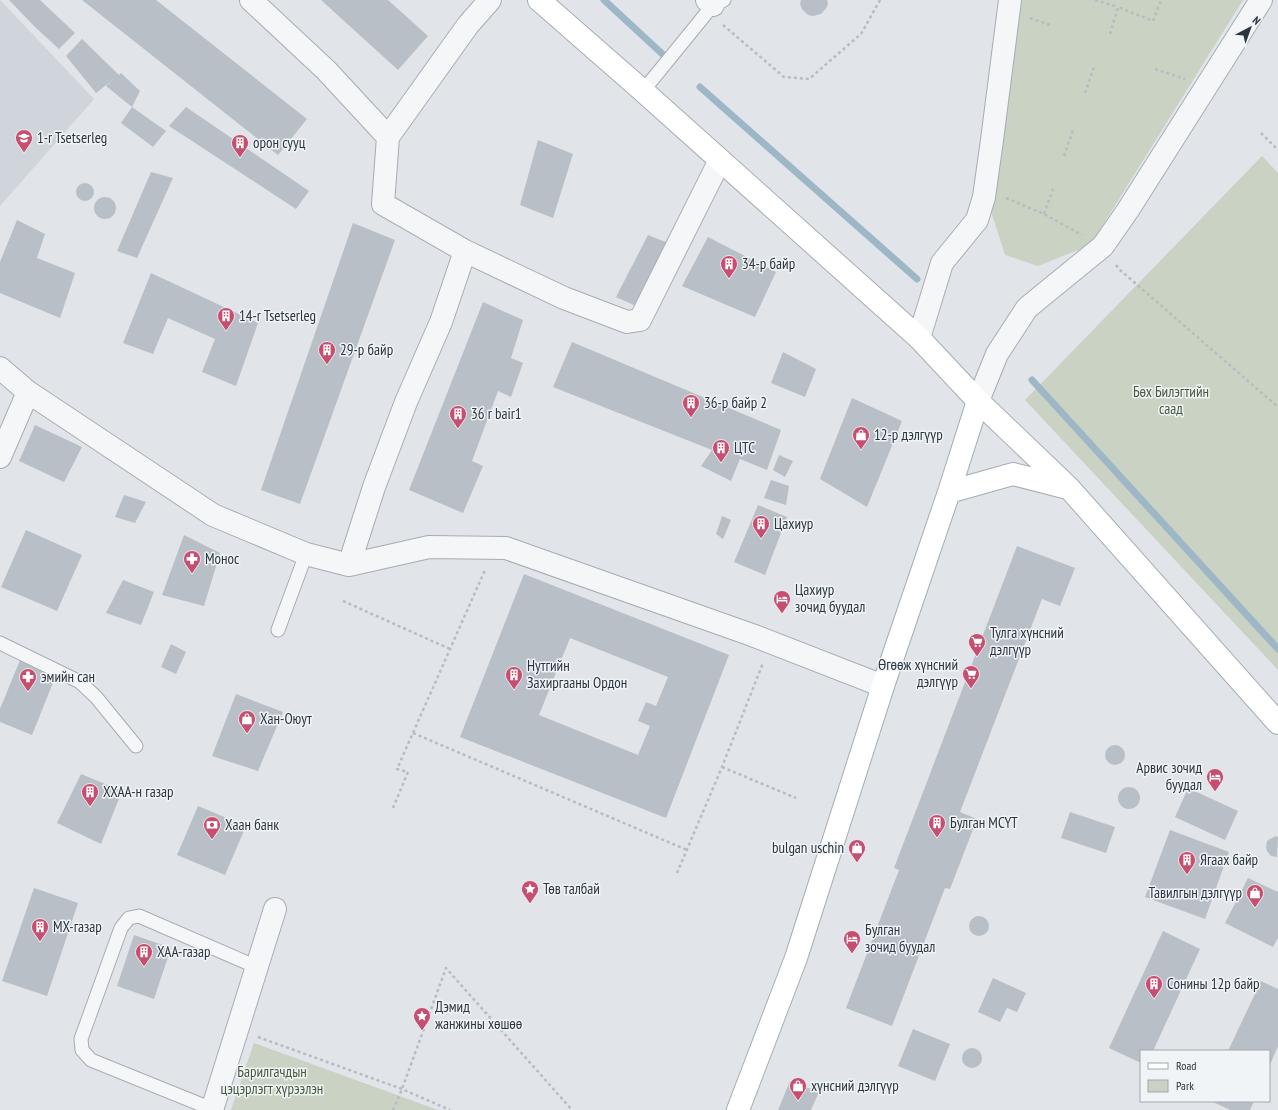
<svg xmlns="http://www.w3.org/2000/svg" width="1278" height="1110" viewBox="0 0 1278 1110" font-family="'PT Sans Narrow',sans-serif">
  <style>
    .built { fill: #d0d5db }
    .green { fill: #c9d2c3 }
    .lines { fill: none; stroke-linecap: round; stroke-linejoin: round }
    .stream { stroke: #9eb7c7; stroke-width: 7 }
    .building { fill: #b9bfc6; fill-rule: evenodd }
    .lane-casing { stroke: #a6adb3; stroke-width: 15 }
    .street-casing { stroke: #a6adb3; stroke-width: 24 }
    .secondary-casing { stroke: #a6adb3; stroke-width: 24 }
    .path { stroke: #b7bcc1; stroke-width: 2.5; stroke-dasharray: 3 3; stroke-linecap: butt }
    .lane { stroke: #f4f6f8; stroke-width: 13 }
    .street { stroke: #f4f6f8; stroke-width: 22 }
    .secondary { stroke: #fff; stroke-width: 22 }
    .labels { text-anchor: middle; stroke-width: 3; stroke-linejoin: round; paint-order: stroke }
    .poi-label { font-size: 15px; fill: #2a3540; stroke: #f1f4f7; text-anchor: start }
    .park-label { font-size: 15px; fill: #435b39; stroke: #f1f4f7 }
  </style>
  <rect width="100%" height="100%" fill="#e1e5e9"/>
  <path class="built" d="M0,0L94,99L0,206Z"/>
  <path class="green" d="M1021,0H1243L1101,228L1103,240L1038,266L1005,255L984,189Z
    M1262,156L1278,173V670L1025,400Z
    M254,1043L438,1110H231Z"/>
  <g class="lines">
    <path class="stream" d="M604,0L670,61
      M700,87L917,279
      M1032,380L1278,649"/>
  </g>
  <path class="building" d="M9,0H40L75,33L59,49L36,28Z
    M82,0H156L307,119L278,155Z
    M321,0H388L428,36L398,70Z
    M801,0H827L828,3L827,7L821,14L813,16L808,15L802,9L800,4Z
    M82,39L119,75L121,73L140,91L132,107L106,86L114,79L96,93L66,56Z
    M132,107L166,131L153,147L121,123Z
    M186,107L309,191L296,209L169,126Z
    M538,140L573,154L553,218L520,205Z
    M151,172L173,178L137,258L117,251Z
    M76 192a9 9 0 1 1 18 0a9 9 0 1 1-18 0Z
    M94 208a11 11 0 1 1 22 0a11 11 0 1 1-22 0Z
    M17,220L45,234L37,258L75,273L60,318L0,293V262Z
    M353,223L395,240L300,504L261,490Z
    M648,235L668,243L636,306L616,297Z
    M708,237L776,272L755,317L682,286Z
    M151,273L258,323L236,386L202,372L215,339L168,318L153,354L123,343Z
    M483,302L523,320L511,358L523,363L511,397L498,391L472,461L483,466L463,513L409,490Z
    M572,342L781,430L767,470L740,459L731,481L701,466L712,450L553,387Z
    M783,352L816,369L805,397L771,383Z
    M852,398L902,421L867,507L820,479Z
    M35,425L82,447L64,482L19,461Z
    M779,455L793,461L785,477L773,470Z
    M771,480L789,486L786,505L764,498Z
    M124,495L146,502L135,523L115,517Z
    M758,505L787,517L765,575L734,562Z
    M722,516L731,520L723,539L716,534Z
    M26,530L82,555L57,611L1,587Z
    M184,535L220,553L204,606L162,595Z
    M1017,546L1075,568L1060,606L1042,599L960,812L977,819L950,889L945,888L892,1026L846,1008L899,870L894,868Z
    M524,574L729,655L666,818L460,737ZM570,638L668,677L656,706L646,702L638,721L650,726L638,755L539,715Z
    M123,580L154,592L141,625L106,613Z
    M171,644L186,652L176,674L161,667Z
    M20,660L56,675L32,735L0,722V709Z
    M236,694L283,712L258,771L212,756Z
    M1105 755a10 10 0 1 1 20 0a10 10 0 1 1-20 0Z
    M81,774L122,791L101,844L57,823Z
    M1118 798a11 11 0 1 1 22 0a11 11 0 1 1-22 0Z
    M1188,788L1238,811L1225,840L1175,817Z
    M198,806L246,826L225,875L177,855Z
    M1070,812L1115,827L1106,853L1061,838Z
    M1170,830L1229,852L1205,919L1145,897Z
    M1276,836L1278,837L1277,857L1271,856L1267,851L1266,848L1267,841L1270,839Z
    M1248,878L1278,892V938L1273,947L1225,923Z
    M34,888L78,903L47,996L2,981Z
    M969 926a10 10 0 1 1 20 0a10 10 0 1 1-20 0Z
    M1163,931L1200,949L1153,1051H1141V1063L1109,1048Z
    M134,935L171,948L154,999L117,986Z
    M993,978L1026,993L1017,1012L1007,1008L1000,1022L978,1012Z
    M1261,981L1278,989V1046L1269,1067V1051H1228Z
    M913,1029L950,1044L935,1081L898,1066Z
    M962 1058a10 10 0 1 1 20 0a10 10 0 1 1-20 0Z
    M790,1081L819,1092L811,1110H778Z
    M1211,1101H1254L1250,1110H1230Z"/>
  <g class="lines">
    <defs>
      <path id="lane" d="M643,91L713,5L724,0
        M278,630L306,554
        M0,643L80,682L96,697L136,746
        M212,1109L91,1060L82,1050L81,1039L121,928L129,918L139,916L257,967"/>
      <path id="street" d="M251,0L326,70L388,137
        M707,0L713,5
        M465,251L383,204L388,137L468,25L490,0
        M919,338L942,263L977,220L984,197L992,140L1010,0
        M0,368L28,392L213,515L306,554L349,565L429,547L506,548L752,635L883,686
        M978,401L997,354L1027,308L1103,246L1128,210L1261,0
        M0,457L28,392
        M349,565L374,487L406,402L441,322L465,251L564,298L627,322L640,320L720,160
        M212,1110L275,909"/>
      <path id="secondary" d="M539,0L643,91L919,338L978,401L1069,488L1278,723
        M949,492L1013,474L1068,488
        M738,1110L796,958L883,686L949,492L978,401"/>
    </defs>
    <use href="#lane" class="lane-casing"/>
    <use href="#street" class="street-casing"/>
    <use href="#secondary" class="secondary-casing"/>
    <path class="path" d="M1095,0L1118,7
      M1030,18L1050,25
      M723,25L784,77L809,79L861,34L880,0
      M1110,34L1118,7L1153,21L1161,0
      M1155,69L1185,79
      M1085,93L1094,67
      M1261,133L1278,150
      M1064,156L1073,130
      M1006,198L1044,214L1082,235
      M1044,214L1053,189
      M1116,265L1120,270L1278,407
      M343,601L450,649
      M413,733L687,850
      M722,767L796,798
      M393,808L408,772L397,769L485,570
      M677,873L722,767L763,663
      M258,1037L402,1089L450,1110
      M393,1110L402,1089L446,968L572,1110"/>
    <use href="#lane" class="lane"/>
    <use href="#street" class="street"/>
    <use href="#secondary" class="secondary"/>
  </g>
  <defs>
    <symbol id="school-pin" viewBox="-11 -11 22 30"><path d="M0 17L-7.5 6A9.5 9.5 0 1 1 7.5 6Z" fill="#c64e6e" stroke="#f1f4f7"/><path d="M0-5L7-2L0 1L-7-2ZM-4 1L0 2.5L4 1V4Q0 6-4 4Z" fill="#fff"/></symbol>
    <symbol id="building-pin" viewBox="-11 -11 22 30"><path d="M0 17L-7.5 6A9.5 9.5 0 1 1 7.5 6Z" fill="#c64e6e" stroke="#f1f4f7"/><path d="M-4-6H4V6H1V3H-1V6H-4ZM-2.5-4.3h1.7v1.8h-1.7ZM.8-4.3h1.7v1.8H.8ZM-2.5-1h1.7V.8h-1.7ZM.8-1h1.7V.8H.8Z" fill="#fff"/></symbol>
    <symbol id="shop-pin" viewBox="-11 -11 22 30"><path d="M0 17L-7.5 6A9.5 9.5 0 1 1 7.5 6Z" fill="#c64e6e" stroke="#f1f4f7"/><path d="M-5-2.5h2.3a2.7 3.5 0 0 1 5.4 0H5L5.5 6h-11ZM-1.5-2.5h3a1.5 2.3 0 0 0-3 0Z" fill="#fff"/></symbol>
    <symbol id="pharmacy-pin" viewBox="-11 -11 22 30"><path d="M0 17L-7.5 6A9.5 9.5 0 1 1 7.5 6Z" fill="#c64e6e" stroke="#f1f4f7"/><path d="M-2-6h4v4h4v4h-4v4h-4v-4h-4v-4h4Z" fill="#fff"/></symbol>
    <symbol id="hotel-pin" viewBox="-11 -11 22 30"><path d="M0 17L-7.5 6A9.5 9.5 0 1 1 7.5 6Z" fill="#c64e6e" stroke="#f1f4f7"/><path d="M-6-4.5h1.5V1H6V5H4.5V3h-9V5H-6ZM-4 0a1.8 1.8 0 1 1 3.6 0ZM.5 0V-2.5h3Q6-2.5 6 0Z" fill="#fff"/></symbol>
    <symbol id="supermarket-pin" viewBox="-11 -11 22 30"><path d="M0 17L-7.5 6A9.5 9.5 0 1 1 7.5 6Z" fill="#c64e6e" stroke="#f1f4f7"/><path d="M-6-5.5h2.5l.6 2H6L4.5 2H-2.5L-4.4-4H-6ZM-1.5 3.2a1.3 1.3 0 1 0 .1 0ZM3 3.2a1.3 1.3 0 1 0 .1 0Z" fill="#fff"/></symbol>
    <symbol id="bank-pin" viewBox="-11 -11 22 30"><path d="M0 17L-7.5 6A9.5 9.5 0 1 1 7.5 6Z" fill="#c64e6e" stroke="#f1f4f7"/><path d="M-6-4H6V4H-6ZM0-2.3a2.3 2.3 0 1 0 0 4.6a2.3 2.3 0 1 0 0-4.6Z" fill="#fff"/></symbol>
    <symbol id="sight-pin" viewBox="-11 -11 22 30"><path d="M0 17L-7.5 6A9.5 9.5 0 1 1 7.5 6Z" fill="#c64e6e" stroke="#f1f4f7"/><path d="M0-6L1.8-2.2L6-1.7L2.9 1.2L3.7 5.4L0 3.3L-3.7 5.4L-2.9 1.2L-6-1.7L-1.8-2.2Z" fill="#fff"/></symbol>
  </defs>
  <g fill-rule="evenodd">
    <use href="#school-pin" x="14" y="128" width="20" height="27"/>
    <use href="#building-pin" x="230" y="133" width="20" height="27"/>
    <use href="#building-pin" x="719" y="254" width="20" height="27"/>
    <use href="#building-pin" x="216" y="306" width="20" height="27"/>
    <use href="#building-pin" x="317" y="340" width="20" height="27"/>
    <use href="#building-pin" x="681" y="393" width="20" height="27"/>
    <use href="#building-pin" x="448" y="404" width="20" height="27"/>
    <use href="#shop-pin" x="851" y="425" width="20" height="27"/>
    <use href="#building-pin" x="711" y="438" width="20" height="27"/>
    <use href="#building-pin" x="751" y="514" width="20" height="27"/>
    <use href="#pharmacy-pin" x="182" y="549" width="20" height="27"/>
    <use href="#hotel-pin" x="772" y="589" width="20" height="27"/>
    <use href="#supermarket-pin" x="967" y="632" width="20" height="27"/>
    <use href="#supermarket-pin" x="961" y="664" width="20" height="27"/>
    <use href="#building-pin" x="504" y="665" width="20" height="27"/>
    <use href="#pharmacy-pin" x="18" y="667" width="20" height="27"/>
    <use href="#shop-pin" x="237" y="709" width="20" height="27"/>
    <use href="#hotel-pin" x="1205" y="767" width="20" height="27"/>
    <use href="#building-pin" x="80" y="782" width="20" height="27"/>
    <use href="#building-pin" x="927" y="813" width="20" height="27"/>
    <use href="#bank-pin" x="202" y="815" width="20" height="27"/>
    <use href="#shop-pin" x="847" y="838" width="20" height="27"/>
    <use href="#building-pin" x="1177" y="850" width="20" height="27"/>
    <use href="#sight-pin" x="520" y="879" width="20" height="27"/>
    <use href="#shop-pin" x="1245" y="883" width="20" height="27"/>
    <use href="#building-pin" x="30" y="917" width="20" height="27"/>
    <use href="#hotel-pin" x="842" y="929" width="20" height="27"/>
    <use href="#building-pin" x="134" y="942" width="20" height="27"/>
    <use href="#building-pin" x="1144" y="974" width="20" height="27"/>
    <use href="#sight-pin" x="412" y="1006" width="20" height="27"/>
    <use href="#shop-pin" x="788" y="1076" width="20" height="27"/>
  </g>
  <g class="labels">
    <g class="poi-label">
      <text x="37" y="143">1-r Tsetserleg</text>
      <text x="253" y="148">орон сууц</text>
      <text x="742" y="269">34-р байр</text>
      <text x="239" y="321">14-r Tsetserleg</text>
      <text x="340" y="355">29-р байр</text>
      <text x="704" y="408">36-р байр 2</text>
      <text x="471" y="419">36 r bair1</text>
      <text x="874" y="440">12-р дэлгүүр</text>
      <text x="734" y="453">ЦТС</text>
      <text x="774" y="529">Цахиур</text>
      <text x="205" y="564">Монос</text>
      <text x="795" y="595">Цахиур<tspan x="795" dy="17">зочид буудал</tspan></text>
      <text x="990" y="638">Тулга хүнсний<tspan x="990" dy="17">дэлгүүр</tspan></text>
      <text x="958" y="670" text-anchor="end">Өгөөж хүнсний<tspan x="958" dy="17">дэлгүүр</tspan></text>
      <text x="527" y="671">Нутгийн<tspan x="527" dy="17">Захиргааны Ордон</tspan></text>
      <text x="41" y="682">эмийн сан</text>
      <text x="260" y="724">Хан-Оюут</text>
      <text x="1202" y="773" text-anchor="end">Арвис зочид<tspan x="1202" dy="17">буудал</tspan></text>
      <text x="103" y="797">ХХАА-н газар</text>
      <text x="950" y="828">Булган МСҮТ</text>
      <text x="225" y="830">Хаан банк</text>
      <text x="844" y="853" text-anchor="end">bulgan uschin</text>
      <text x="1200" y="865">Ягаах байр</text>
      <text x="543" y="894">Төв талбай</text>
      <text x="1242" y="898" text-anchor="end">Тавилгын дэлгүүр</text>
      <text x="53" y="932">МХ-газар</text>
      <text x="865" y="935">Булган<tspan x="865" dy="17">зочид буудал</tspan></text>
      <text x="157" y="957">ХАА-газар</text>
      <text x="1167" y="989">Сонины 12р байр</text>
      <text x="435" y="1012">Дэмид<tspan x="435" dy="17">жанжины хөшөө</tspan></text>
      <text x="811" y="1091">хүнсний дэлгүүр</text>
    </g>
    <g class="park-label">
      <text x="1171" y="397">Бөх Билэгтийн<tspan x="1171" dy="17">саад</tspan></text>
      <text x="272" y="1077">Барилгачдын<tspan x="272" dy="17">цэцэрлэгт хүрээлэн</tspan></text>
    </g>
  </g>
  <rect x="1140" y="1050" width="130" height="52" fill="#f1f4f7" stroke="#a1a8ae"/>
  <rect x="1148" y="1063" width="20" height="6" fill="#ffffff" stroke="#a1a8ae"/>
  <text x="1176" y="1070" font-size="12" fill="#2a3540">Road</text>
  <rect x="1148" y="1080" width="20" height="12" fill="#c9d2c3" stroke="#a1a8ae"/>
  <text x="1176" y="1090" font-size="12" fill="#2a3540">Park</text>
  <g transform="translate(1250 28) rotate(41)" stroke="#f1f4f7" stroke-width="3" paint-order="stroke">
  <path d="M0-3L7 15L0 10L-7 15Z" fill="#2a3540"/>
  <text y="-6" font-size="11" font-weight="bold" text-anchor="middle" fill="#2a3540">N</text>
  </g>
</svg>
